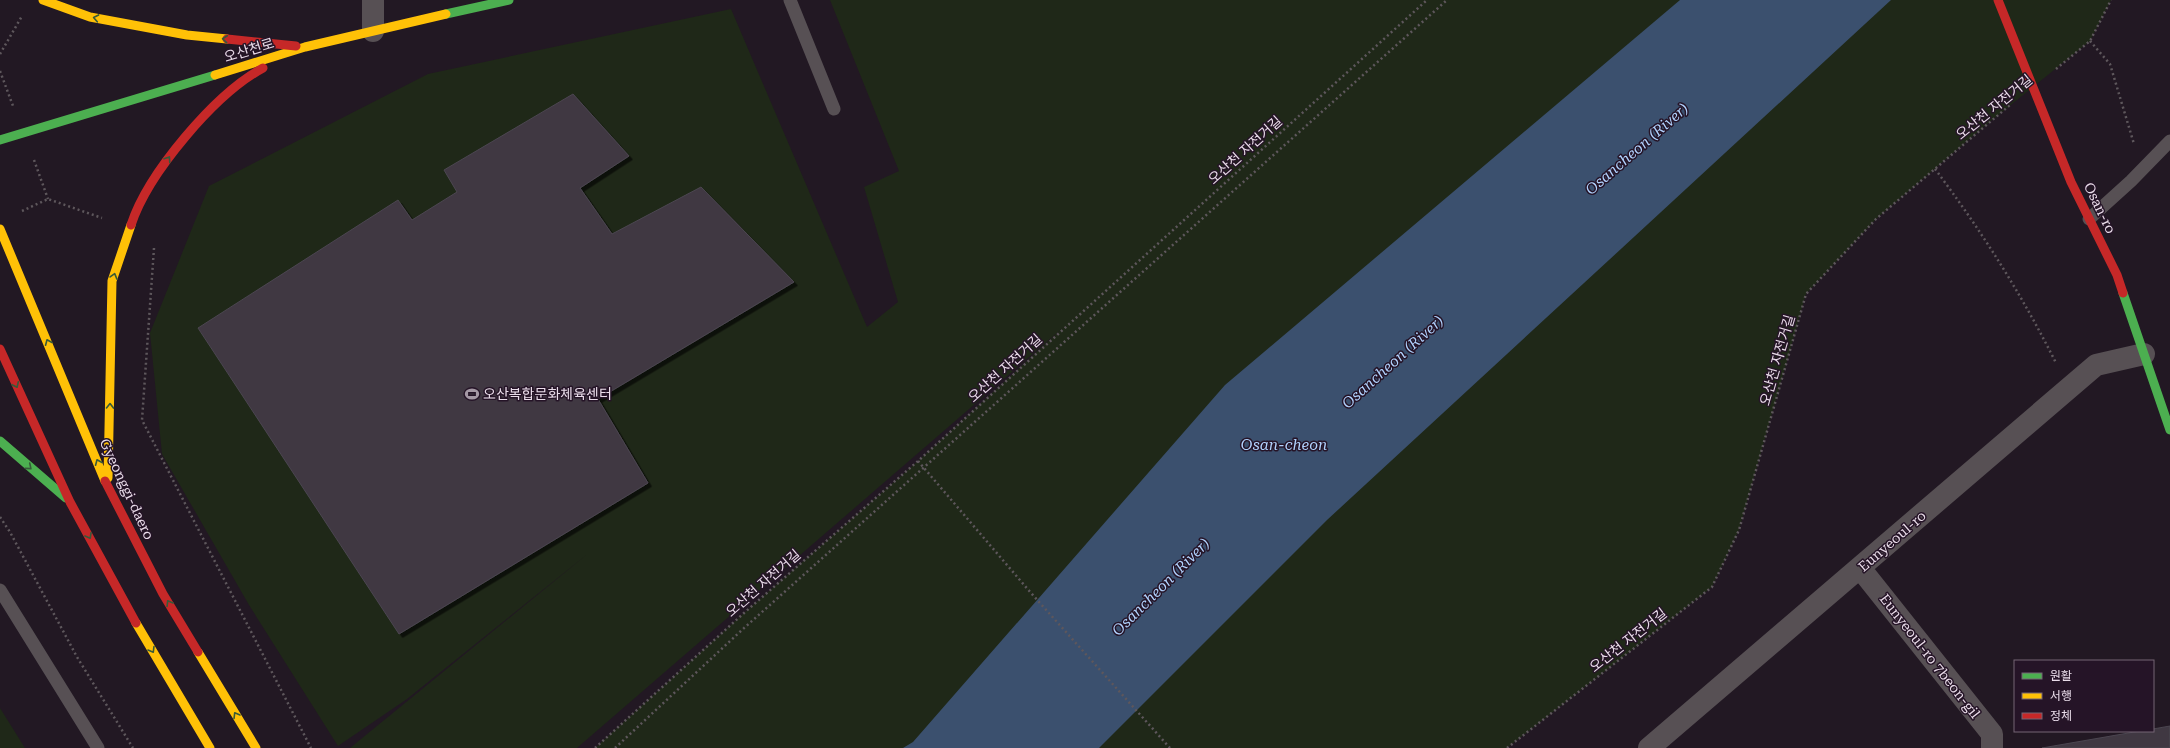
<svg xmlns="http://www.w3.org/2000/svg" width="2170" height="748" viewBox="0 0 2170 748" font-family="'Roboto Serif','Noto Sans KR',serif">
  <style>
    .green { fill: #1f2818 }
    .water { fill: #3b506e }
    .building { fill: #3f3843; stroke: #4c4650; filter: url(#shadow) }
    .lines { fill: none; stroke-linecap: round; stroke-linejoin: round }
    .path { stroke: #5e575c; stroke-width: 2.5; stroke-dasharray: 2 3; stroke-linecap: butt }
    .lane { stroke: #575054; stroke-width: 13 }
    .street { stroke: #575054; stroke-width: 22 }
    .fast { stroke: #4caf50; stroke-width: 9 }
    .slow { stroke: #ffc107; stroke-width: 9 }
    .jam { stroke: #c62828; stroke-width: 9 }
    .oneway { stroke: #375a39 }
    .labels { text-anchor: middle; stroke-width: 3; stroke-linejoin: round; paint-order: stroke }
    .street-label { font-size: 14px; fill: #eaddea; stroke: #251427 }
    .poi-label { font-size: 14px; fill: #eaddea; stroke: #251427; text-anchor: start }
    .water-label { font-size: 15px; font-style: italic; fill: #b1d2fe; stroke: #251427 }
  </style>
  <defs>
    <filter id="shadow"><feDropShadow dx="3.5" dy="3.5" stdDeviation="0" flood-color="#0009"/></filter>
  </defs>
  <rect width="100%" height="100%" fill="#221823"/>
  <path class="green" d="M830,0H2111L2090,41L1987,124L1876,219L1806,294L1739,530L1712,587L1507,748H595L744,613L918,461L1065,326L577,748H350L590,552L407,699L338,746L249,605L162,454L150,333L209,186L428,74L731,9L867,327L898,302L864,187L899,171Z
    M0,708L25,748H0Z"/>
  <path class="water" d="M1680,0H1891L1327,520L1099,748H903L913,742L1225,385Z"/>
  <path class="building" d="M573,94L629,156L580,188L612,234L701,187L794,282L598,399L648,483L399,634L198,328L398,200L412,220L457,192L444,170Z
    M2170,726V748H2042L2140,731H2153V729Z"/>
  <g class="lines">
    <path class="path" d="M2090,41L2110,64L2134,144
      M0,54L22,16
      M2056,69L2090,41L2111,0
      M0,71L13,106
      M34,160L48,199
      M1935,169C1981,230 2022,295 2056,363
      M22,211L48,199L102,218
      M154,248L142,420L311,748
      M918,461L1031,593L1170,748
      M0,517L10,532L77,657L133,748
      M595,748L744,613L918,461L1427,0
      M615,748L743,629L1447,0
      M1507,748L1712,587L1739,530L1806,294L1876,219L2010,105"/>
    <path class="lane" d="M790,0L834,109
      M2089,219L2131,181L2170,141
      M0,590L98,748"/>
    <path class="street" d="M373,0V31
      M1860,568L1992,734V748
      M1649,748L2096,365L2144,354"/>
    <path class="fast" d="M446,14L509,0
      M0,140L215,75
      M2123,293L2170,430
      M0,441L66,498"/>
    <path class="slow" d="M43,0L90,17L187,35L227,39
      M215,75L305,47L446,14
      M0,229L105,481
      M108,478L112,281L131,225
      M136,623L210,748
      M198,652L256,748"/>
    <path class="jam" d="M1998,0L2071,182L2117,275L2123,293
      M227,39L296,46
      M131,225C148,173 215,94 263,68
      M0,349L70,502L136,623
      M105,481L163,594L198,652"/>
  </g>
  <defs><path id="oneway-chevron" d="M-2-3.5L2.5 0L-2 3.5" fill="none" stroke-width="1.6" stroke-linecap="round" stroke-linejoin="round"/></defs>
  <g class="oneway">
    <use href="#oneway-chevron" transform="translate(96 18) rotate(-169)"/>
    <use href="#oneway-chevron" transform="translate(225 39) rotate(-174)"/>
    <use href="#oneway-chevron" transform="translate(168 159) rotate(-56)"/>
    <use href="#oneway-chevron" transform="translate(114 276) rotate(-74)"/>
    <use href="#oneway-chevron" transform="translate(48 342) rotate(-113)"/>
    <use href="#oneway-chevron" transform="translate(16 385) rotate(65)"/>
    <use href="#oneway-chevron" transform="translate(110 406) rotate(-89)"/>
    <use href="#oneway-chevron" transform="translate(98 462) rotate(-113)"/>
    <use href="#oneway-chevron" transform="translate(29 467) rotate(40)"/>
    <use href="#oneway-chevron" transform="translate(89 536) rotate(61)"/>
    <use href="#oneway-chevron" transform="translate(169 603) rotate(-121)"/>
    <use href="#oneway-chevron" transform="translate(152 650) rotate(59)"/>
    <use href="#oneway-chevron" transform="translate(236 715) rotate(-121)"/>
  </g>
  <defs>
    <symbol id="stadium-bare" viewBox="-9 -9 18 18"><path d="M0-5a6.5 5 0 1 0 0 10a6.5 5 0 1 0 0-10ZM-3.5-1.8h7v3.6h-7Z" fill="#a498a4" stroke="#251427" stroke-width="2.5" paint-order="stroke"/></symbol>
  </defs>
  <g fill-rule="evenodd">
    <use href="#stadium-bare" x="462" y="384" width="20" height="20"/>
  </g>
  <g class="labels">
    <g class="street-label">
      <text transform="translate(249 50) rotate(-17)" y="5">오산천로</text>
      <text transform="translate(1994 107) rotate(-39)" y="5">오산천 자전거길</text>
      <text transform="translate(1245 150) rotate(-42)" y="5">오산천 자전거길</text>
      <text transform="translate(2100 208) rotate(64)" y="5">Osan-ro</text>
      <text transform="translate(1777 360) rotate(-74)" y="5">오산천 자전거길</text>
      <text transform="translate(1005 368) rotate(-42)" y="5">오산천 자전거길</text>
      <text transform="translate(127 489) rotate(65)" y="5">Gyeonggi-daero</text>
      <text transform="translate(1892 541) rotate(-41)" y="5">Eunyeoul-ro</text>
      <text transform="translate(763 583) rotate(-41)" y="5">오산천 자전거길</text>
      <text transform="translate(1628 640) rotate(-38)" y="5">오산천 자전거길</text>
      <text transform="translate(1930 656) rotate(52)" y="5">Eunyeoul-ro 7beon-gil</text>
    </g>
    <g class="poi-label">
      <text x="483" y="399">오산복합문화체육센터</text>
    </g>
    <g class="water-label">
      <text transform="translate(1637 149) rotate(-41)" y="5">Osancheon (River)</text>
      <text transform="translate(1393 362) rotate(-42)" y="5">Osancheon (River)</text>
      <text x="1284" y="450">Osan-cheon</text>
      <text transform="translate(1161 587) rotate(-45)" y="5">Osancheon (River)</text>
    </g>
  </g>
  <rect x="2014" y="660" width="140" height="72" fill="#251427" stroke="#746475"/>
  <rect x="2022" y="673" width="20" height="6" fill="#4caf50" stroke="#746475"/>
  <text x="2050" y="680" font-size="12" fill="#eaddea">원활</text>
  <rect x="2022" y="693" width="20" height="6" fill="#ffc107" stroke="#746475"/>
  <text x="2050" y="700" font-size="12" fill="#eaddea">서행</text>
  <rect x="2022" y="713" width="20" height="6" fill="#c62828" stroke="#746475"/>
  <text x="2050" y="720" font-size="12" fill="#eaddea">정체</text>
</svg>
